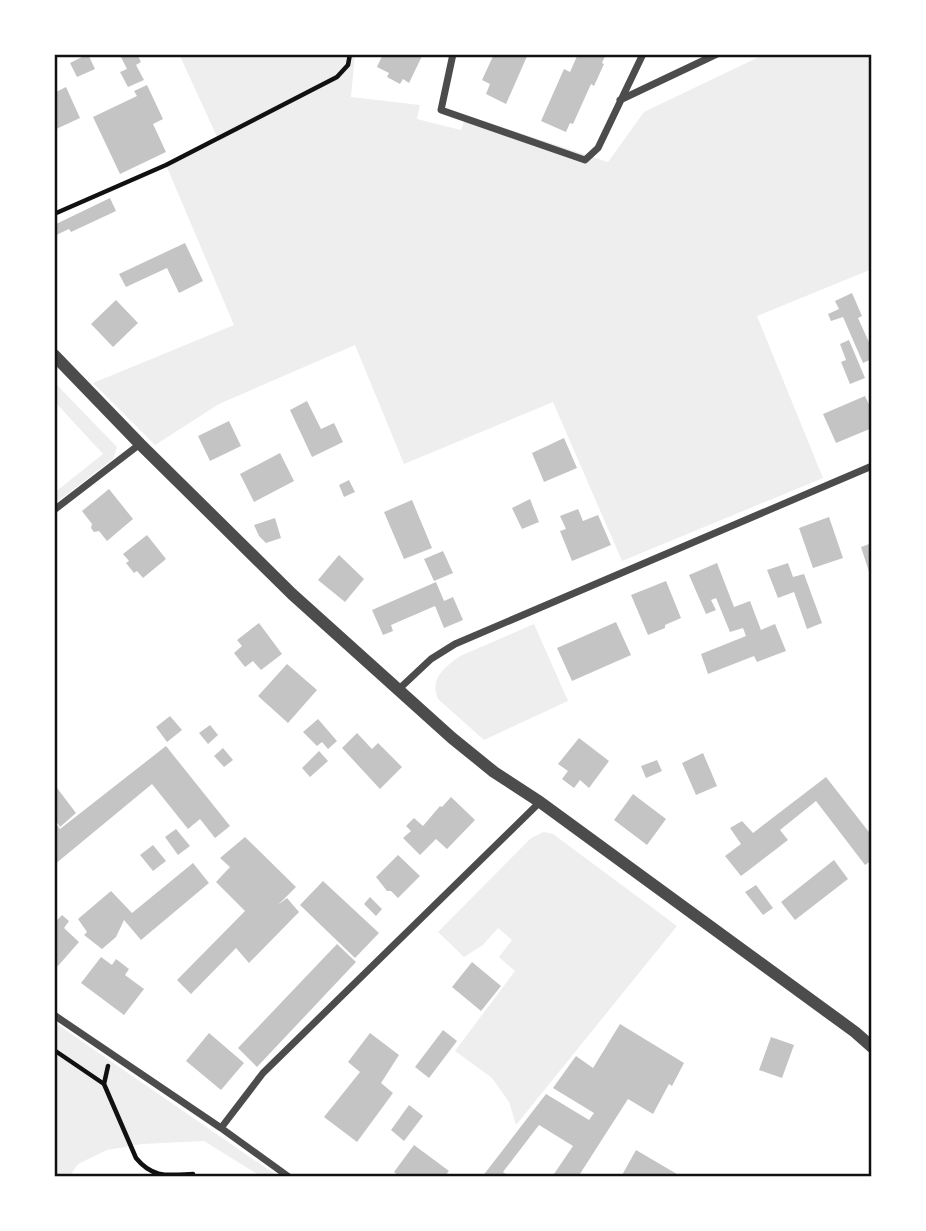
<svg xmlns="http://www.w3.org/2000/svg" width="926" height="1231" viewBox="0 0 926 1231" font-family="Arial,sans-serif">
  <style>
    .green { fill: #eee }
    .building { fill: #c4c4c4 }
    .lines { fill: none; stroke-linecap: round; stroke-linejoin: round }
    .path { stroke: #111; stroke-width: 4.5 }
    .minor { stroke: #4c4c4c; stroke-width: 7 }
    .tertiary { stroke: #4c4c4c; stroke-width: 12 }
    .neatline { fill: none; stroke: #111; stroke-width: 2.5 }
  </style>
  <rect width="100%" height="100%" fill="#fff"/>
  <path class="green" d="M179,54H355L351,97L420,105L417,119L461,130L466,115L608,162L644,112L765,54H872V269L757,316L823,478L622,561L553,402L404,464L355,345L219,404L155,445L93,383L234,325L166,165L219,141Z
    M54,382L117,447L113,459L54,504V493L103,454L54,401Z
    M534,624L568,701L484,740L438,699C429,679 445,667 460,656Z
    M544,832L553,834L677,926L516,1125L509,1102L492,1078L455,1051L515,971L499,957L512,940L498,928L483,945L464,957L438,932L531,838Z
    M54,1022L279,1177H262L204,1141L142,1144L107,1150L78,1164L69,1177H54Z"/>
  <path class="building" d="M88,54L95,69L77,77L70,63Z
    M128,54H137L141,62L136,65L144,80L128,87L120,72L127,69L121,57Z
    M383,54H423L409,83L403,79L400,84L387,77L389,73L377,67Z
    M494,54H528L506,104L486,94L490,84L482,80Z
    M578,54H606L602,63L604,64L594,86L591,84L573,124L570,123L566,132L541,121L564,69L570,72Z
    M147,85L163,119L153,124L166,152L120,174L93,117L137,96L134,91Z
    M66,87L80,118L54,130V93Z
    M110,198L116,211L71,232L69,229L54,236V225Z
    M185,243L203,281L179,293L167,268L126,287L119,274Z
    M852,293L862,316L858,318L872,349V359L863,363L843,317L831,321L828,314L839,309L835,301Z
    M116,300L138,323L113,347L91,324Z
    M849,340L865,378L850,384L841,362L846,360L840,344Z
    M865,396L872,411V428L836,443L823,414Z
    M307,401L321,429L334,423L343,442L312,457L290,410Z
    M229,421L241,446L210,461L198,436Z
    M564,438L577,468L544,482L532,453Z
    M280,453L294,481L254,502L240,474Z
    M349,480L355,492L344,497L339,485Z
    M109,489L133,519L107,541L99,531L94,532L91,528L92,524L82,511Z
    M530,499L539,522L522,529L512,508Z
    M412,500L432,548L404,559L384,512Z
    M578,509L583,521L598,515L611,545L572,561L560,531L566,529L560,516Z
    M829,517L843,558L813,568L799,528Z
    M275,518L281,538L266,543L259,536L254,525Z
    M147,535L166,559L143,578L137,571L134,573L126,563L129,561L123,554Z
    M872,543V578H871L861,547Z
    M443,551L453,573L434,581L424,559Z
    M339,555L364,579L345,602L318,580Z
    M717,563L734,607L750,601L761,630L775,624L786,651L757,662L754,656L708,674L701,654L746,636L743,628L730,632L716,598L711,600L716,610L706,614L689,575Z
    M788,563L793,577L804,574L822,623L807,629L794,592L778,598L767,570Z
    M666,581L681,618L665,625V628L648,635L631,595Z
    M436,582L444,601L453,597L463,620L444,628L435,606L391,625L393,631L383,635L372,610Z
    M616,622L631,655L572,681L557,648Z
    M259,623L282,654L261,670L253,661L245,667L234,653L242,646L237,640Z
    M287,664L317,690L288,723L258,696Z
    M170,716L182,730L167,742L156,727Z
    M318,719L337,741L328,749L322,742L317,746L303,732Z
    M210,725L218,735L208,744L199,733Z
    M357,733L372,749L378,743L402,767L380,789L342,748Z
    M579,738L609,761L589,788L580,780L574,788L562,779L568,771L558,764Z
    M166,746L230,826L215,838L200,819L188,829L152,784L54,865V821L60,829Z
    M223,748L233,760L224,767L214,756Z
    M319,751L328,761L310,777L302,768Z
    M703,753L717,786L696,795L682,763Z
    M657,760L662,771L646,778L641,766Z
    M826,777L872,836V860L865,865L816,801L780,830L788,840L741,876L725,856L741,844L730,828L742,821L753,833Z
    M54,784L76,813L60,827L54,818Z
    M633,794L666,819L647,845L614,820Z
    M451,797L475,820L447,849L436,839L420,855L403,838L411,831L406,826L414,818L423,826L440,806L442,807Z
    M176,829L190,846L178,855L165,837Z
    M245,837L296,887L278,905L287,898L299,912L249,963L236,948L191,994L177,980L245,911L216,882L230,867L220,858Z
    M153,845L166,861L153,871L140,855Z
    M398,855L420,876L398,898L391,891H387L376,877Z
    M834,860L848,879L795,920L781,902Z
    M193,863L209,883L141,940L124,920L116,937L102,949L84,935L87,932L78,919L111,891L132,913Z
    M323,881L379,933L355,958L300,905Z
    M756,885L773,908L763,915L745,892Z
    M370,897L382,909L376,916L364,904Z
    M62,915L69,921L64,928L79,942L58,966L54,962V920L56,921Z
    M337,944L356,962L257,1067L238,1048Z
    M101,957L112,965L116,959L129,969L125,975L144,989L124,1015L81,983Z
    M472,962L501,986L481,1011L452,987Z
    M620,1024L684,1063L672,1086L669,1084L653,1114L628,1099L578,1177H552L573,1146L539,1125L503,1172L506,1174L505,1177H482L546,1094L589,1120L594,1113L553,1088L576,1056L593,1068Z
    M443,1030L457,1041L429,1078L415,1067Z
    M209,1033L244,1063L221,1090L186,1061Z
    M370,1033L399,1055L381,1083L393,1093L357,1142L324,1117L360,1072L348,1062Z
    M771,1037L794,1045L782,1078L759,1070Z
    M409,1105L423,1116L404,1141L391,1130Z
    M414,1145L449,1171L444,1177H400L394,1172Z
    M636,1150L682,1177H621Z"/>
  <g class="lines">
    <path class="path" d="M54,214L166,165L337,77L348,65L350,54
      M54,1050L104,1084
      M108,1066L104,1084L136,1158C153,1179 169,1175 193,1174"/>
    <path class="minor" d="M453,54L441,110L585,160L598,148L643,54
      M620,100L717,54
      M54,510L140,444
      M399,689L431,659L455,644L872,466
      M54,1015L221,1128L289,1177
      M221,1128L263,1073L540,802"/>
    <path class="tertiary" d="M54,355L140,444L292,594L452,738L494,772L540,802L855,1032L872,1047"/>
  </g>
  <rect width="926" height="1231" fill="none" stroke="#ffffff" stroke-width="112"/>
  <rect x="56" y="56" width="814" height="1119" class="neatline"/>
</svg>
